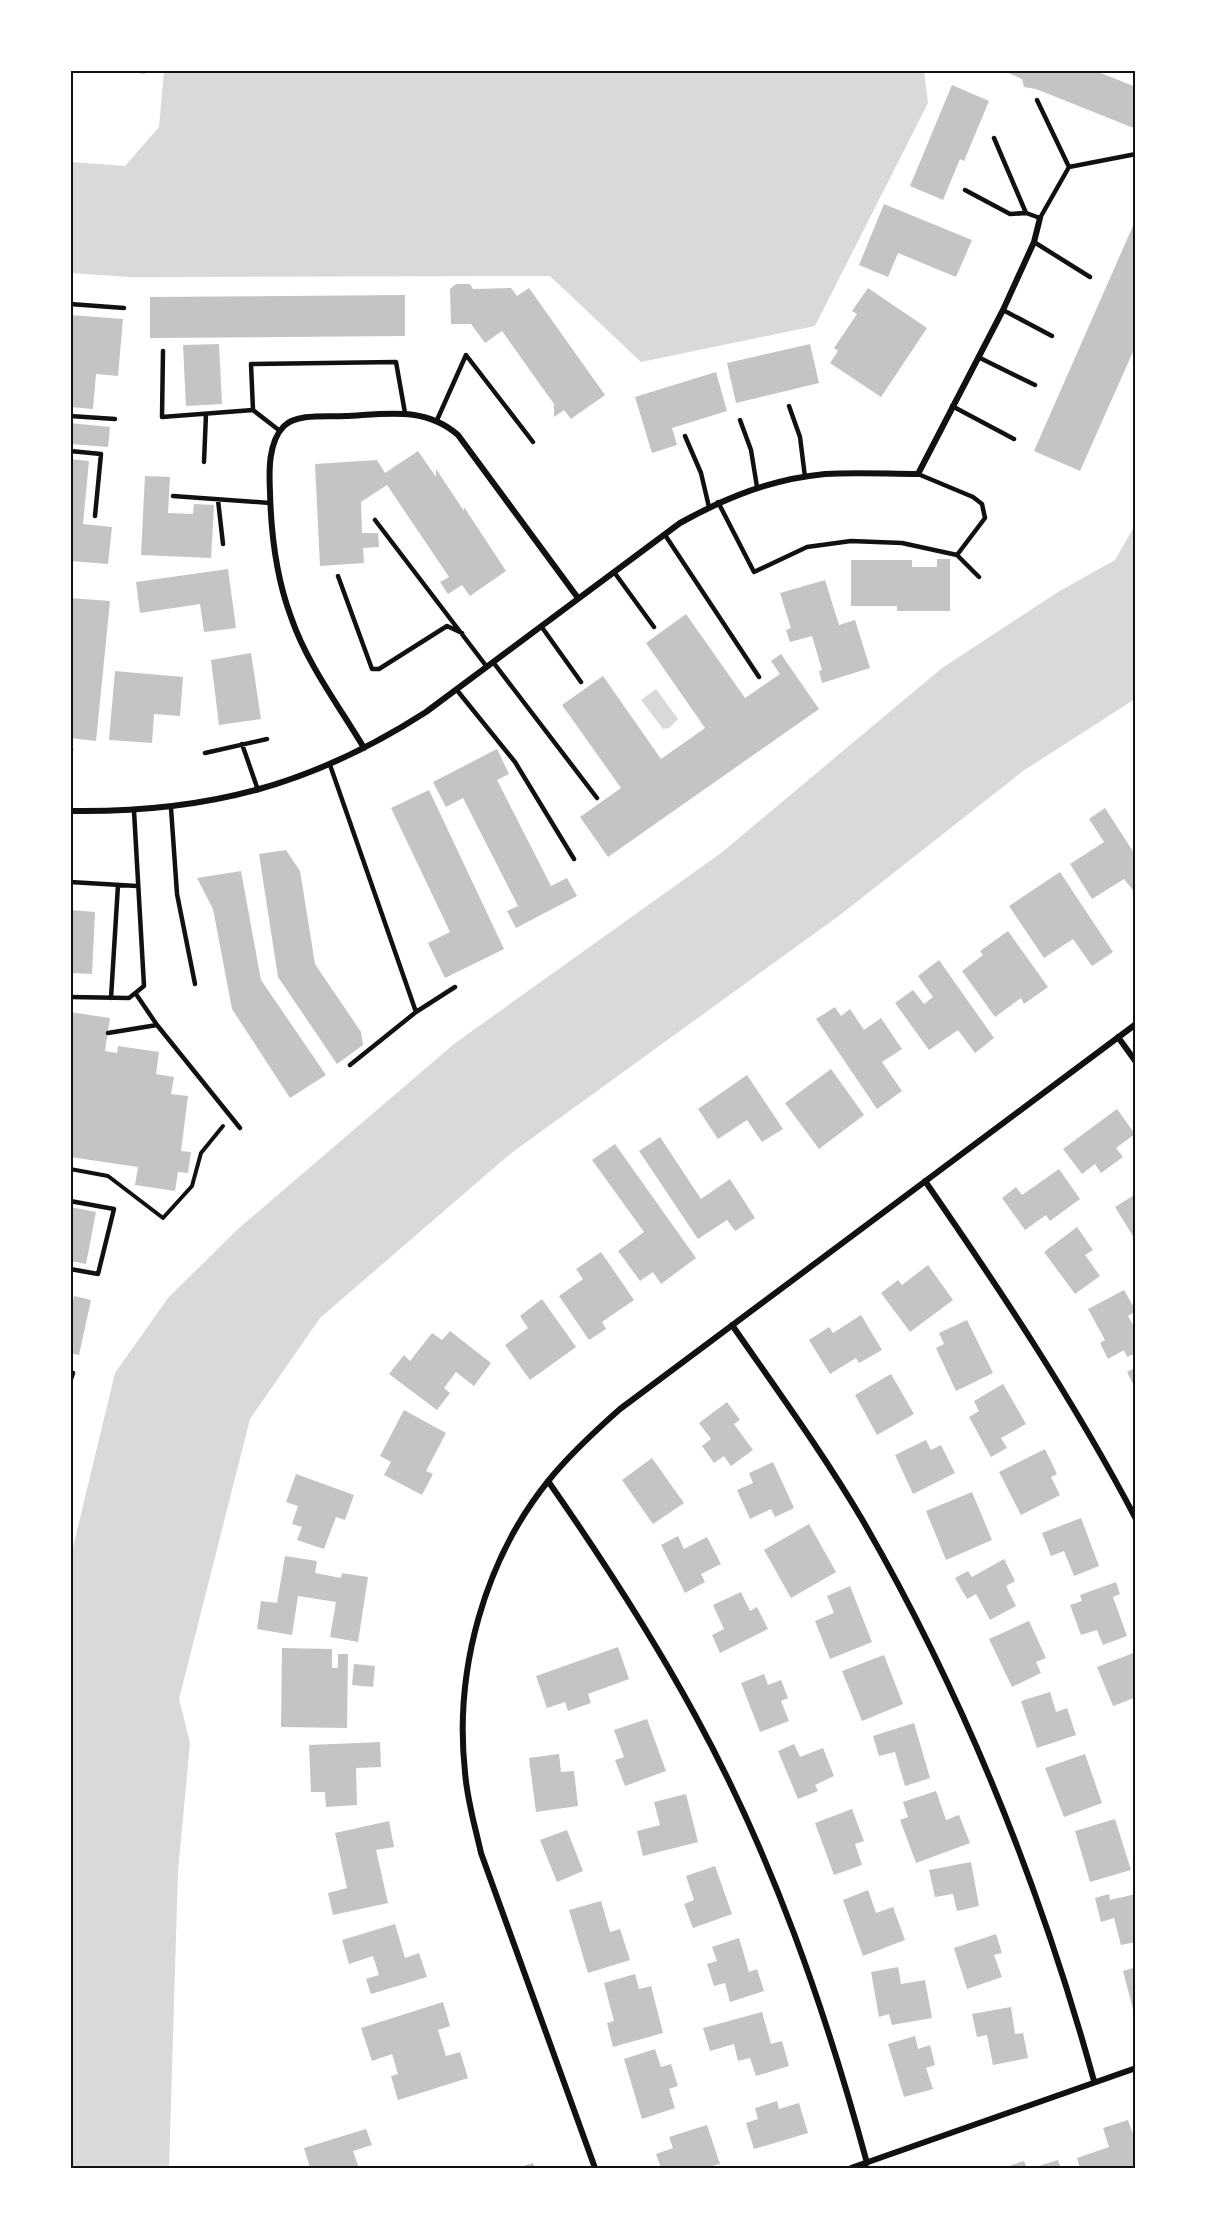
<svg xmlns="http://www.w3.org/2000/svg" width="1206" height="2239" viewBox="0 0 1206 2239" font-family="Merriweather,serif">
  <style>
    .water { fill: #d9d9d9 }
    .building { fill: #c4c4c4 }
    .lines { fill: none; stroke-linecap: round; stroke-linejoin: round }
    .path { stroke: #111; stroke-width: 4 }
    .service { stroke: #111; stroke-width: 4.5 }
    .minor { stroke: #111; stroke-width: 6 }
    .neatline { fill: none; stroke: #111; stroke-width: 2 }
  </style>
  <rect width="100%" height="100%" fill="#fff"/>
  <path class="water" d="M924,71L928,103L815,326L641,362L550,276L128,277L71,273V162L125,166L159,127L164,71Z
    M1135,525V699L1023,771L840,915L510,1154L320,1318L250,1419L179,1699L190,1743L178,1871L169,2168H71V1591L73,1547L115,1373L168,1298L239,1228L454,1044L721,853L942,668L1058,592L1115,560Z
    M656,689L678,719L669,728L663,729L641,700Z"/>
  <path class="building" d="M117,70H145V74Z
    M1002,70H1093L1136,87V129L1036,89L1024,87L1022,79Z
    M952,85L989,101L964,161L960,159L943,200L910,186Z
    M884,204L972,240L956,277L898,253L888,277L859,265Z
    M1136,219V345L1080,471L1034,451Z
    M456,284H470L473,289L511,288L517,296L529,288L605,395L571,419L564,410L554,417V404L502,331L485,343L471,324H451L450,289Z
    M868,288L927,328L881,397L830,363L838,351L834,348L857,314L852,311Z
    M405,295V336L150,338V297Z
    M70,315L123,319L118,376L96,374L93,409L70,407Z
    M219,344L222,404L186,406L183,345Z
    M810,344L819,383L736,403L727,363Z
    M716,372L727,411L672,428L677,445L652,453L635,397Z
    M70,423L110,427L108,447L70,444Z
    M418,451L436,477V469L464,511V507L506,571L470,596L462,585L448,594L440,582L449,577L387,485L361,502L362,533H378L379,547L363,548L364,563L320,566L315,464L377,460L385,473Z
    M70,459L89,461L83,524L112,527L108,564L70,561Z
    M145,476L170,477L168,513L193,514L194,504L214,505L211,558L141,555Z
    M937,559H950V611H897V606H851V560H912V567H937Z
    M228,569L236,628L204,632L200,604L140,613L136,582Z
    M825,580L839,625L855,620L870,668L822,683L819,671L822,670L812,636L790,642L786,630L791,628L780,593Z
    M70,598L110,601L96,741L70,738Z
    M686,614L745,698L780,674L771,661L781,654L819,709L608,857L580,817L621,788L562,705L603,676L661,759L705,728L646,643Z
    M251,653L261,719L219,725L211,660Z
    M115,671L183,677L180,716L154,714L152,743L109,740Z
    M497,749L509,774L497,780L551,886L567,878L577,896L516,928L507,911L518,906L463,798L446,807L433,782Z
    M429,790L504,949L445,978L428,943L450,932L391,808Z
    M1105,808L1136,856V894L1124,879L1092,899L1070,864L1104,842L1089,819Z
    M286,850L300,871L315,964L361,1032L363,1045L337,1064L278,977L259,854Z
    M241,871L261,980L326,1075L290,1098L232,1009L213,909L197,878Z
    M1060,872L1113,952L1092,966L1073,939L1044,958L1009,906Z
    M70,910L95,912L92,974L70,973Z
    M1008,931L1048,987L1024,1004L1021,998L995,1017L962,971L983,955L980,951Z
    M939,960L994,1038L975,1053L958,1030L929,1050L895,1003L913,990L924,1004L933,997L918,976Z
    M835,1007L841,1016L850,1009L864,1030L881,1018L902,1049L882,1062L902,1091L877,1109L816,1019Z
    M70,1012L110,1018L105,1051L117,1053L118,1046L159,1052L156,1074L174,1077L171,1094L188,1096L181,1151L191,1152L188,1173L178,1172L175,1191L135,1185L138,1167L70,1157Z
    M831,1069L864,1115L819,1149L785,1103Z
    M747,1075L783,1129L762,1142L747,1120L718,1139L698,1109Z
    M1117,1109L1135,1134L1116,1148L1123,1157L1101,1173L1095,1164L1082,1174L1063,1149Z
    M660,1137L701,1199L730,1179L755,1218L735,1231L727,1220L698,1239L639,1151Z
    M615,1144L696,1258L661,1284L653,1272L640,1281L618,1251L644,1232L592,1160Z
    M1059,1169L1080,1199L1050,1221L1046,1215L1025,1230L1002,1198L1016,1187L1022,1195Z
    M1136,1194V1241L1115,1207Z
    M70,1207L96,1212L86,1264L70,1261Z
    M1077,1227L1093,1250L1085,1255L1100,1276L1075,1294L1044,1252Z
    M601,1252L634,1300L602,1322L606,1329L589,1340L559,1296L583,1279L576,1269Z
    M928,1265L953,1300L910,1332L881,1293L898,1280L902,1285Z
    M1124,1290L1136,1311L1128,1316L1136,1330V1353L1127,1357L1124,1350L1108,1359L1100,1343L1105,1340L1088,1309Z
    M74,1296L91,1300L79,1355L70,1353V1314Z
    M542,1299L576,1347L530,1380L505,1345L528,1328L520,1316Z
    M861,1315L882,1350L859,1363L856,1358L830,1374L809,1340L829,1327L833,1333Z
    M967,1320L993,1373L956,1391L936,1348L944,1344L939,1333Z
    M450,1331L491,1363L474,1386L456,1372L444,1388L450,1393L437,1410L389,1374L404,1355L410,1361L432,1333L442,1340Z
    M1136,1367V1390L1127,1372Z
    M891,1374L914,1414L877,1435L855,1395Z
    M1003,1384L1026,1424L1001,1438L1007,1448L991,1457L969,1417L979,1411L974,1401Z
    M727,1402L740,1420L734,1424L753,1450L731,1466L724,1456L714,1463L702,1446L711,1439L699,1423Z
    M404,1410L446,1433L426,1471L433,1474L422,1495L384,1475L391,1462L380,1456Z
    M926,1440L931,1450L941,1445L955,1473L913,1494L895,1455Z
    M1045,1449L1057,1474L1051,1477L1060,1495L1021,1515L999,1472Z
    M652,1458L684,1503L653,1524L622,1480Z
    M773,1462L794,1508L775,1517L771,1509L750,1519L737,1490L753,1483L749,1473Z
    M296,1474L354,1495L345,1520L336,1517L324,1549L297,1540L302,1527L292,1524L298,1506L286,1502Z
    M972,1492L992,1540L946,1560L926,1511Z
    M1081,1518L1099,1566L1074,1576L1064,1551L1051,1556L1042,1533Z
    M809,1524L836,1572L791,1598L764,1550Z
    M678,1536L684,1549L707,1537L721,1564L701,1574L705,1582L685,1593L661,1545Z
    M285,1556L317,1561L315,1573L341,1578L342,1573L368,1577L358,1642L330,1637L336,1602L298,1596L292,1635L257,1629L261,1601L277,1603Z
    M1004,1559L1015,1581L1006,1586L1016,1606L990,1620L976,1594L967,1599L955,1578L968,1571L972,1577Z
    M1116,1582L1120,1594L1113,1597L1127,1636L1103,1645L1097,1630L1081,1635L1070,1605L1082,1601L1080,1595Z
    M850,1586L872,1642L830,1659L815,1621L834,1613L827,1596Z
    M741,1592L750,1611L757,1607L768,1629L720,1653L712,1635L724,1629L713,1605Z
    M1029,1621L1046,1658L1036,1662L1041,1673L1012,1687L989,1639Z
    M618,1647L629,1679L588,1694L591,1703L568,1711L565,1702L547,1708L536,1676Z
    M282,1648L332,1649V1668H338V1654H348L347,1728L281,1727Z
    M1136,1652V1702L1134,1698L1113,1706L1097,1667Z
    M884,1655L903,1704L862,1721L842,1671Z
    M354,1664L375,1666L373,1687L352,1685Z
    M764,1674L768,1685L781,1680L788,1698L781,1701L789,1721L760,1732L741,1683Z
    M1050,1692L1056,1712L1067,1708L1076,1735L1037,1748L1021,1701Z
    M647,1719L666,1771L625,1786L615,1760L624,1757L614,1730Z
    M914,1723L930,1778L905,1786L895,1752L879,1756L873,1736Z
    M380,1742L381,1767L356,1768L357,1805L326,1807L325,1792H311L309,1745Z
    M794,1744L800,1757L823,1748L834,1776L815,1785L818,1791L798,1799L778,1751Z
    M559,1754L561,1772L574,1771L578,1806L536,1812L529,1758Z
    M1085,1754L1102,1803L1064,1817L1045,1768Z
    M936,1791L946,1820L959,1815L970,1843L916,1863L900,1820L908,1817L903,1802Z
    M686,1794L698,1842L643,1856L637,1831L660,1825L654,1802Z
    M852,1809L864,1841L855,1844L862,1865L834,1875L815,1823Z
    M1115,1819L1131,1870L1090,1882L1075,1831Z
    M389,1821L394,1847L376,1850L388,1903L333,1915L328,1893L347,1888L335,1833Z
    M567,1830L583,1871L557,1882L540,1840Z
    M971,1862L979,1906L957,1911L953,1894L935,1897L929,1870Z
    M715,1866L732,1914L693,1928L684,1904L694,1900L686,1876Z
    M868,1890L876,1913L893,1907L905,1940L863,1956L843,1900Z
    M1109,1894L1110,1900L1136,1894V1942L1121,1945L1114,1918L1101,1922L1095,1898Z
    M601,1901L610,1932L620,1929L630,1960L588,1973L569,1910Z
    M395,1924L405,1958L419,1953L427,1977L371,1994L366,1979L379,1975L373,1956L349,1964L342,1940Z
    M996,1934L1002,1953L994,1955L1002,1977L967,1989L954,1948Z
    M739,1938L749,1972L757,1969L764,1991L730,2002L725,1983L714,1986L707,1964L717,1961L712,1947Z
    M898,1967L901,1984L925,1980L932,2018L892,2025L889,2014L879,2017L871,1972Z
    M1136,1967V2016L1135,2017L1123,1971Z
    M635,1974L639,1989L651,1986L663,2033L613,2047L607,2023L614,2021L604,1983Z
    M443,2002L450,2026L438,2030L446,2056L460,2052L468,2078L398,2100L391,2076L398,2074L392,2054L372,2061L361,2028Z
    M1011,2007L1015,2034L1023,2033L1028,2058L993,2065L987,2035L977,2037L972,2014Z
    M762,2012L771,2044L782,2041L789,2066L756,2076L750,2058L738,2061L734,2044L710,2051L703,2028Z
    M915,2036L918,2049L930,2045L935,2065L926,2068L933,2089L904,2097L888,2044Z
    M655,2049L661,2067L671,2064L678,2086L669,2089L675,2108L642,2119L624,2059Z
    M777,2101L779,2109L799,2103L808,2133L754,2149L746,2123L758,2119L755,2108Z
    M1128,2120L1136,2142V2168H1080L1077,2158L1109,2147L1103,2128Z
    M707,2125L720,2164L704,2168H661L656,2154L673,2148L669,2137Z
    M366,2129L372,2145L353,2151L359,2168H310L304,2148Z
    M1058,2160L1061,2168H1032Z
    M1024,2161L1027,2168H1003Z
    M533,2163L535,2168H516Z"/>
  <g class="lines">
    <path class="path" d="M70,1169L108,1176L163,1218L192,1186L201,1153L223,1126"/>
    <path class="service" d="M1037,100L1069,167
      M994,138L1026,213L1040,218L1069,167L1136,154
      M965,190L1010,214L1026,213
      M1034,242L1090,277
      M70,304L124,308
      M1003,310L1052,336
      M163,351L162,417L253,410
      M978,357L1035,385
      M789,406L800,437L805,477
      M952,406L1014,439
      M70,416L115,419
      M437,420L466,355L533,442
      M740,420L751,450L757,487
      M280,431L253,410L251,364L396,362L405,413
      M685,436L701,473L709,507
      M70,451L101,454L95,516
      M204,462L206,414
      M918,474L973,497L982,504L985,518L957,555
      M173,496L270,503
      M218,500L223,544
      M718,502L754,572L807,547L851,541L902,543L957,555L979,577
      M375,520L487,667
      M665,535L759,677
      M614,572L654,627
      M338,576L372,669H379L447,626L462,633
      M541,626L581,682
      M493,662L597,798
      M456,689L515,762L574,859
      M242,744L258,790
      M70,752L71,750
      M205,753L267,739
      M330,765L416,1012L350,1065
      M171,808L177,894L195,984
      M70,882L137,886
      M136,994L157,1025
      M70,997L129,998L144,986L134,811
      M111,998L118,885
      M416,1012L455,987
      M108,1033L157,1025L240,1128
      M70,1201L114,1209L98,1274L70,1269
      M70,1382L73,1373"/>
    <path class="minor" d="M364,748C339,706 307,664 291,617C276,577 271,534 270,492C269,472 268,442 284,426C297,413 328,417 345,416C386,414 425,406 458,435L578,598
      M70,811C206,813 311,786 426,712L680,523C727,497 772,479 825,474C856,472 888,474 918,474L1003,310L1034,242L1040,218
      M1118,1037L1136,1062
      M925,1181C1001,1291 1074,1401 1136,1519
      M732,1325C777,1390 823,1453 863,1521C965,1698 1040,1885 1094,2081
      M548,1481C601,1557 651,1634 695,1715C772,1856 825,2008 867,2163
      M595,2168L481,1853C475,1826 467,1800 465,1772C454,1671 484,1560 549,1480C570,1454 594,1432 620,1409L1136,1024
      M851,2168L1136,2068"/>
  </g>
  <rect width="1206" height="2239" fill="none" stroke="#ffffff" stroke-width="144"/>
  <rect x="72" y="72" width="1062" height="2095" class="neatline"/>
</svg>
